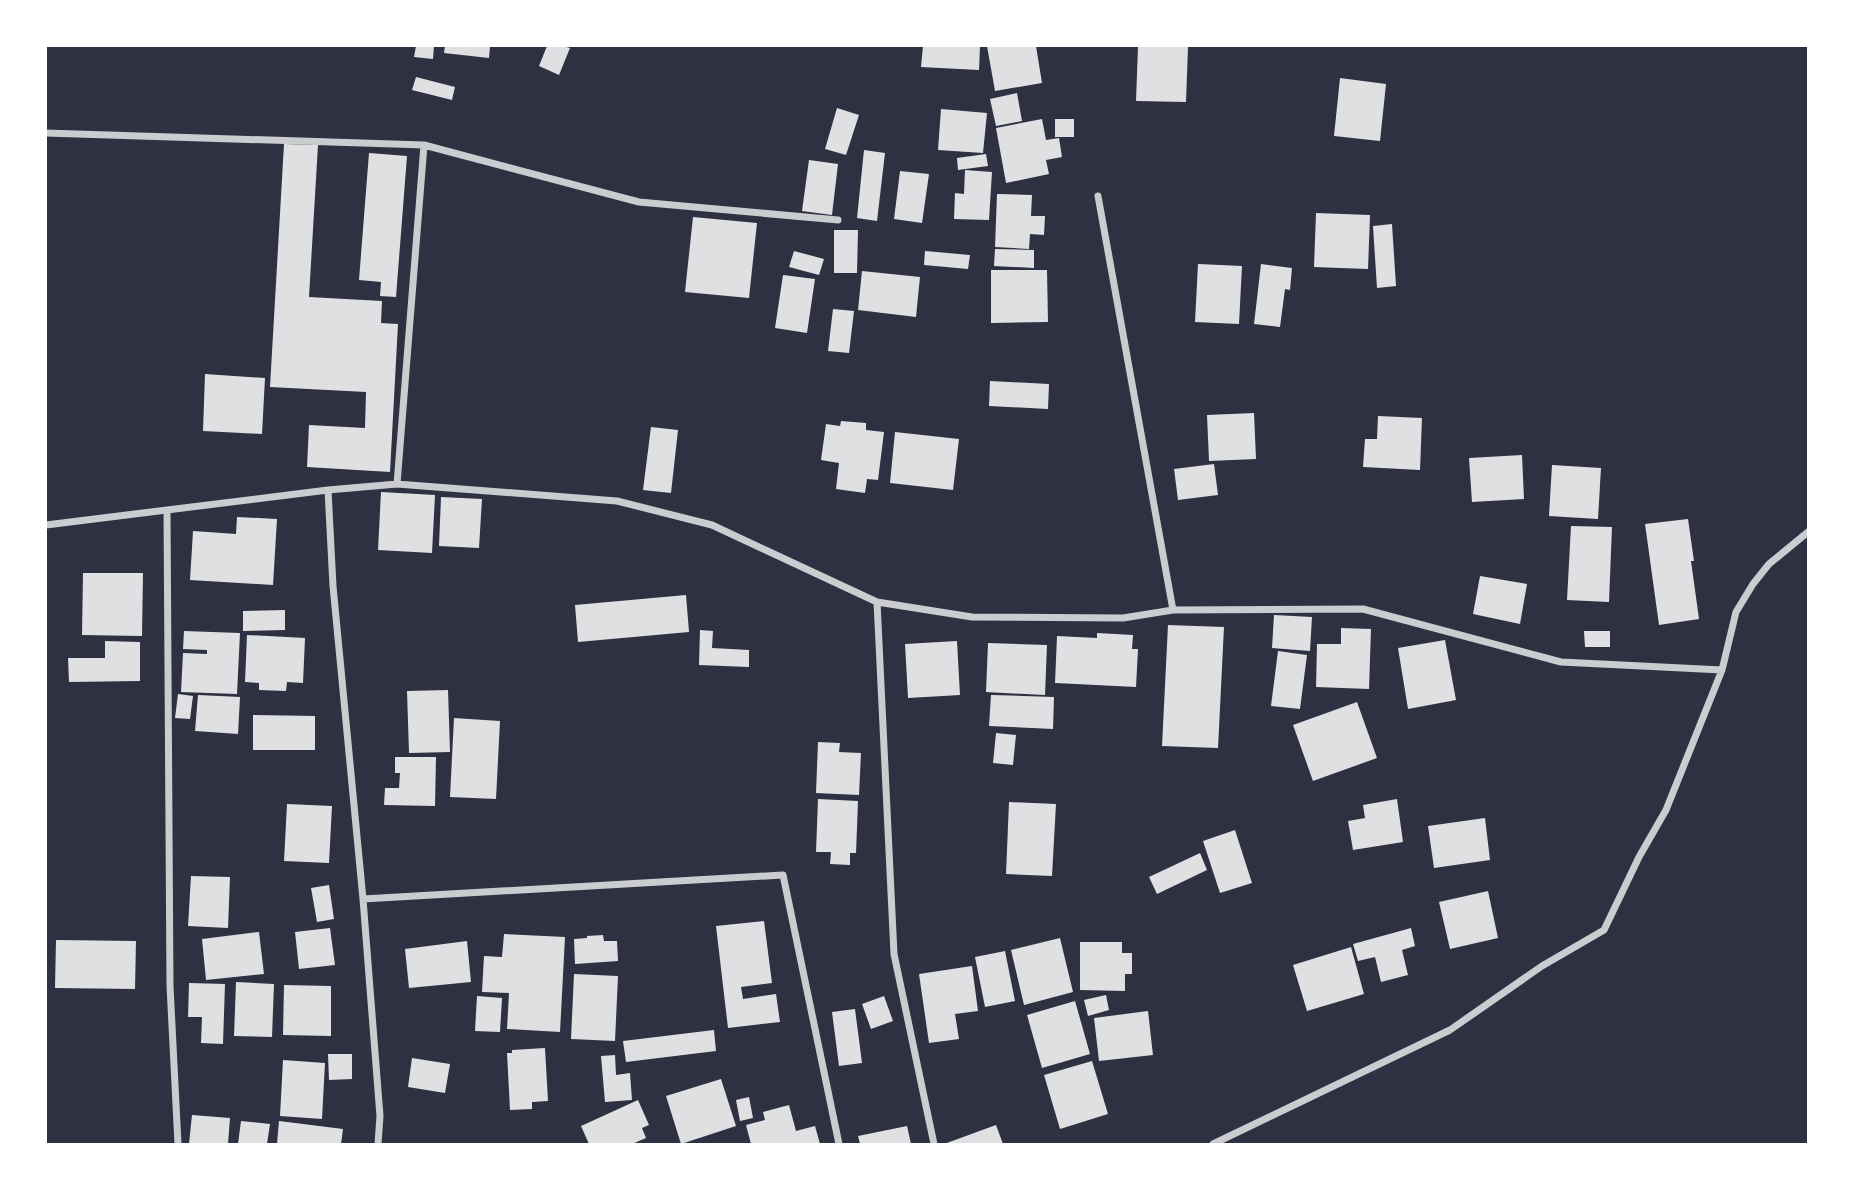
<svg xmlns="http://www.w3.org/2000/svg" width="1854" height="1190" viewBox="0 0 1854 1190" font-family="'Nunito Sans',sans-serif">
  <style>
    .building { fill: #e0e0e3 }
    .lines { fill: none; stroke-linecap: round; stroke-linejoin: round }
    .minor { stroke: #caccd0; stroke-width: 7 }
  </style>
  <rect width="100%" height="100%" fill="#2d3142"/>
  <path class="building" d="M416,46H434L433,59L414,57Z
    M445,46H490L489,58L444,53Z
    M547,46H563L570,48L559,75L539,66Z
    M923,46H980L979,70L921,67Z
    M987,46H1036L1042,83L995,91Z
    M1138,46L1188,47L1186,102L1136,101Z
    M416,77L455,87L452,100L412,90Z
    M1340,78L1386,84L1380,141L1334,136Z
    M1017,93L1022,121L996,126L990,99Z
    M837,108L859,115L846,155L825,149Z
    M941,109L987,113L983,153L938,150Z
    M1042,119L1046,140L1059,138L1062,157L1046,160L1049,174L1006,183L996,128Z
    M1055,119H1074V137H1055Z
    M284,144L318,145L309,297L382,301L381,323L398,324L390,472L307,467L309,425L365,428L366,392L270,387Z
    M864,150L885,153L877,221L857,218Z
    M369,153L407,156L396,297L380,296L381,282L359,280Z
    M986,154L988,166L958,170L957,158Z
    M809,160L838,164L832,215L802,211Z
    M965,170L992,172L989,220L954,219L955,193L964,194Z
    M900,171L929,174L922,223L894,219Z
    M997,194L1032,195L1031,216H1045L1044,235L1030,234L1029,249L995,247Z
    M1316,213L1370,215L1368,269L1314,267Z
    M693,217L757,223L749,298L685,292Z
    M1392,224L1396,286L1377,288L1373,226Z
    M834,230H858L857,273H834Z
    M995,249L1034,250V268L994,266Z
    M794,251L824,259L819,275L789,267Z
    M925,251L970,255L968,269L924,265Z
    M1198,264L1242,266L1239,324L1195,322Z
    M1261,264L1292,268L1290,290L1285,289L1280,327L1254,324Z
    M991,270H1047L1048,322L991,323Z
    M862,271L920,277L916,317L858,310Z
    M783,275L815,279L807,333L775,328Z
    M833,309L854,311L849,353L828,351Z
    M205,374L265,378L262,434L203,431Z
    M990,381L1049,384L1048,409L989,406Z
    M1254,413L1256,459L1209,461L1207,415Z
    M1378,416L1422,418L1420,470L1363,467L1365,439H1377Z
    M841,421L866,423V430L884,432L878,480L867,479L865,493L836,489L839,463L821,460L826,424L840,426Z
    M651,427L678,430L671,493L643,490Z
    M895,432L959,439L953,490L890,483Z
    M1522,455L1524,499L1472,502L1469,458Z
    M1214,464L1218,495L1178,500L1174,469Z
    M1552,465L1601,468L1598,519L1549,516Z
    M381,492L435,495L432,553L378,550Z
    M441,497L482,499L479,548L439,546Z
    M237,517L277,519L273,585L190,580L193,531L236,534Z
    M1688,519L1694,561H1691L1699,619L1659,625L1645,524Z
    M1571,526L1612,527L1609,602L1567,600Z
    M83,573H143L142,636L82,635Z
    M1480,576L1527,584L1520,624L1473,614Z
    M686,595L689,632L578,642L575,605Z
    M285,610V630L243,631V611Z
    M1274,615L1312,617L1310,651L1272,648Z
    M1168,625L1224,627L1218,748L1162,746Z
    M1341,628L1371,629L1369,689L1316,687L1317,644H1341Z
    M700,630L713,631L712,648L749,650V667L699,665Z
    M184,631L240,633L237,694L181,692L183,653L207,654V650L183,649Z
    M1584,631H1610V647H1585Z
    M1097,633L1133,635L1132,649H1138L1136,687L1055,683L1057,636L1097,638Z
    M247,635L305,638L303,683L287,682L286,691L259,690V683L245,682Z
    M1445,640L1456,700L1408,709L1398,648Z
    M105,641L140,642V681L69,682L68,658H105Z
    M957,641L960,695L908,698L905,644Z
    M988,643L1047,645L1045,695L986,692Z
    M1278,651L1307,655L1300,709L1271,706Z
    M448,690L450,752L409,753L407,691Z
    M178,694L193,696L190,719L175,718Z
    M198,695L240,697L238,734L195,731Z
    M991,695L1054,697L1053,729L989,726Z
    M1357,702L1377,758L1313,781L1293,725Z
    M253,715L315,716V750H253Z
    M454,718L500,721L496,799L450,797Z
    M996,733L1016,735L1013,765L993,763Z
    M818,742L840,743L839,752L861,753L859,795L816,793Z
    M395,757H436L435,806L384,805L385,788H399L400,773H395Z
    M818,799L858,801L856,853H850V865L830,864L831,852H816Z
    M1397,799L1403,842L1353,850L1348,821L1365,818L1363,805Z
    M1009,802L1056,804L1052,876L1006,874Z
    M287,804L332,806L329,863L284,861Z
    M1485,818L1490,860L1434,868L1428,826Z
    M1235,830L1252,883L1220,893L1203,841Z
    M1200,853L1207,870L1157,894L1149,877Z
    M191,876L230,877L228,928L188,926Z
    M329,885L334,919L317,922L311,888Z
    M1488,891L1498,938L1450,949L1439,902Z
    M764,921L772,983L741,987L743,999L776,994L780,1022L728,1028L716,926Z
    M330,928L335,965L299,969L295,932Z
    M1411,928L1415,946L1402,950L1408,975L1381,982L1375,957L1358,961L1353,944Z
    M259,932L264,974L206,980L202,939Z
    M504,934L565,937L560,1032L507,1029L509,993L482,992L484,956L502,957Z
    M603,935L604,941H617L618,961L575,964L574,939L587,938V936Z
    M1060,938L1073,992L1024,1005L1011,950Z
    M56,940L136,941L135,989L55,988Z
    M467,941L471,982L409,988L405,949Z
    M1080,942H1122V953H1132V974H1125V991L1080,990Z
    M1351,947L1364,994L1307,1011L1293,965Z
    M1005,951L1015,1001L985,1007L975,957Z
    M972,966L978,1011L955,1014L959,1039L929,1043L919,974Z
    M574,974L618,976L615,1041L571,1039Z
    M236,982L274,984L272,1037L234,1036Z
    M189,983L225,984L223,1044L201,1043L202,1017H188Z
    M284,985L331,986V1036L283,1035Z
    M1106,995L1109,1010L1088,1016L1084,1000Z
    M477,996L502,998L500,1032L475,1031Z
    M884,996L893,1021L871,1029L862,1004Z
    M1075,1001L1090,1054L1042,1068L1027,1015Z
    M855,1009L862,1063L839,1066L832,1012Z
    M1148,1011L1153,1055L1099,1061L1094,1018Z
    M714,1030L716,1051L626,1062L623,1041Z
    M545,1048L548,1101L532,1102V1109L510,1110L507,1053H512V1050Z
    M328,1054H352V1079L329,1080Z
    M615,1055L616,1075L630,1073L632,1100L605,1102L601,1056Z
    M412,1058L450,1064L445,1093L408,1087Z
    M283,1060L325,1063L322,1119L280,1116Z
    M1092,1061L1108,1114L1060,1129L1044,1075Z
    M721,1079L736,1126L681,1144L666,1096Z
    M749,1097L753,1118L740,1121L736,1100Z
    M638,1100L649,1125L642,1128L646,1138L632,1144H589L581,1126Z
    M789,1105L796,1131L815,1126L820,1144H751L746,1125L765,1120L763,1112Z
    M192,1115L230,1118L228,1144H189Z
    M241,1121L270,1124L267,1144H238Z
    M279,1121L343,1129L341,1144H277Z
    M996,1125L1003,1144H944Z
    M907,1126L911,1144H860L858,1136Z"/>
  <g class="lines">
    <path class="minor" d="M46,133L424,145L639,202L838,220
      M1098,196L1173,610
      M397,484L424,145
      M328,490L333,586L363,899L380,1116L378,1144
      M167,510L170,986L178,1144
      M46,525L328,490L397,484L617,501L712,525L877,602L972,617L1123,618L1173,610L1363,609L1561,662L1722,670
      M877,602L894,954L934,1144
      M363,899L783,875L839,1144
      M1213,1144L1450,1030L1542,966L1604,930L1639,857L1666,810L1722,670L1736,612L1753,584L1769,564L1808,532"/>
  </g>
  <rect width="1854" height="1190" fill="none" stroke="#ffffff" stroke-width="94"/>
</svg>
